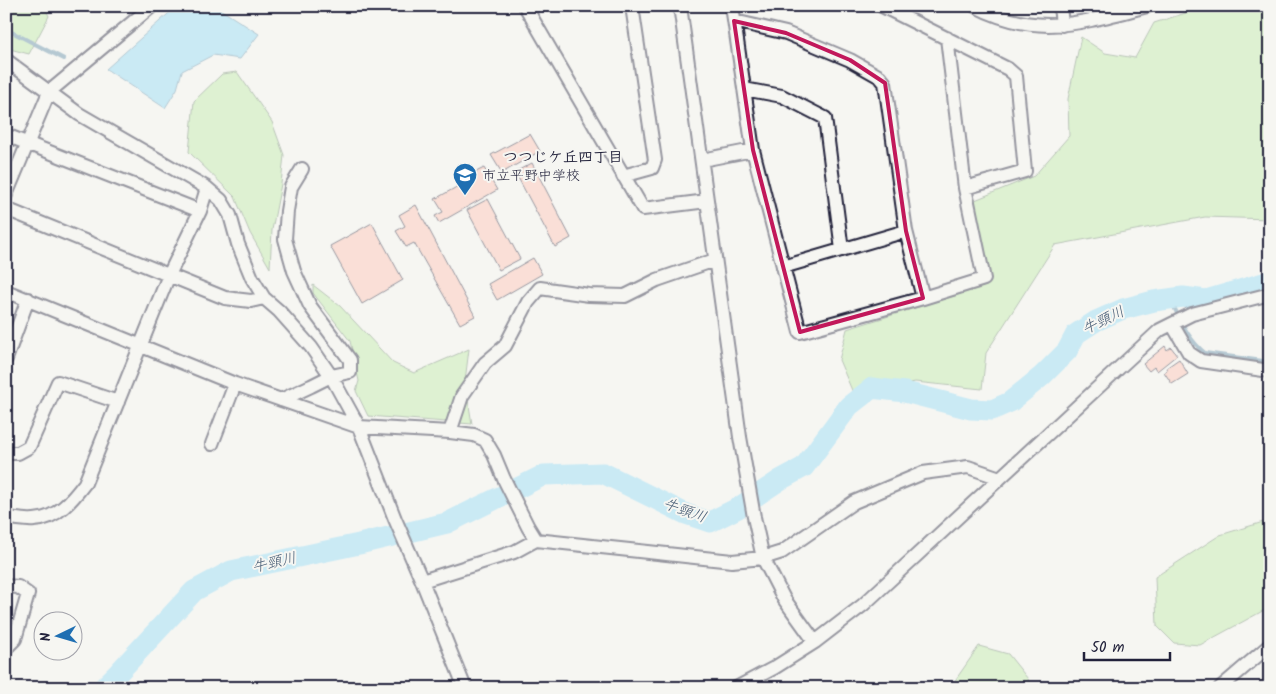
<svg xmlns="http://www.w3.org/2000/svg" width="1276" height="694" viewBox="0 0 1276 694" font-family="Kalam,'Klee One',sans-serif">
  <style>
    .green { fill: #c0ecaa; stroke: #718772 }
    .water { fill: #94dbf6; stroke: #6691ab }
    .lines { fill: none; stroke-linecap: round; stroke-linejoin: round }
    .stream { stroke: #6691ab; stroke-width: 4 }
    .river { stroke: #94dbf6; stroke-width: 21 }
    .building { fill: #fec4b5; stroke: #22223b }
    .minor-casing { stroke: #22223b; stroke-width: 16 }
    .minor { stroke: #f6f6f2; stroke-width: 12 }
    .marked { fill: none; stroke: #c2185b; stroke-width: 4; stroke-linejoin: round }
    .labels { text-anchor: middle; stroke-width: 4; stroke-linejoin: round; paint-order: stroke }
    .poi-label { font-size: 14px; fill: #22223b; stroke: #f6f6f2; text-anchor: start }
    .neighbourhood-label { font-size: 15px; font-weight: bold; fill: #22223b; stroke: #f6f6f2 }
    .water-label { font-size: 15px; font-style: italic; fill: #445a73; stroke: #f6f6f2 }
  </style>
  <rect width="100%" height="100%" fill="#f6f6f2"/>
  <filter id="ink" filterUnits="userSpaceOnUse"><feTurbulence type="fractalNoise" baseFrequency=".02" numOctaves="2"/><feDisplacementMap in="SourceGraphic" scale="10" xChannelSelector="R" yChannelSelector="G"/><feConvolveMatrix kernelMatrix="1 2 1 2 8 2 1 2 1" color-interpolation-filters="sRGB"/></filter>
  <g filter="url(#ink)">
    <path class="green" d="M6,6H44L49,16L29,54L6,48Z
      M1208,6H1270V219L1205,217L1055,245L986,353L982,389L915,382L854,395L839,360L847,329L986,286L975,200L1034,176L1069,136L1068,99L1081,37L1105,53L1135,58L1154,23Z
      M237,72L272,122L284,155L281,184L272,230L270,268L250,233L235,197L189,152L194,101L222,74Z
      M313,285L340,306L393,363L414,373L469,349L465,381L472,424L368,416L356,391L359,381L350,341L313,293Z
      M1270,520V607L1200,645L1174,643L1157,626L1155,577L1220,535Z
      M979,646L1008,654L1028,679L1032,688H951L954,682Z"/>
    <path class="water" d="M177,6H215L259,34L240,59L213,55L182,71L177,89L165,108L106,69Z"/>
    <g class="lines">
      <path class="stream" d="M6,29L64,59
        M1170,299C1180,318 1187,339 1205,353L1270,362"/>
      <path class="river" d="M103,688L118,673L194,591L231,571L359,544L447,523L544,475L603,473L686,514L710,522L738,508L780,480L804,467L849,406L872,388L905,392L971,409L992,410L1010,402L1042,376L1067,351L1076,334L1096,321L1123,309L1154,301L1183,297L1206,300L1270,281"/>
    </g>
    <path class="building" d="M530,134L540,151L502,173L491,155Z
      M532,163L571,238L555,247L515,172Z
      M484,168L497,190L439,223L435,216L443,212L435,199L473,178L470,175Z
      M488,199L520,259L499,270L467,210Z
      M416,205L475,316L460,324L414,243L406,247L396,231L405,226L399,215Z
      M372,223L403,280L362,304L330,246Z
      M533,258L542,274L497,300L488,284Z
      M1165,346L1167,350L1171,347L1177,355L1157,371L1154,367L1149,371L1143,364Z
      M1179,359L1188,374L1172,384L1164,372L1167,370L1166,368Z"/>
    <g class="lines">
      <defs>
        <path id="minor" d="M525,6L643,209L707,201
          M680,6L740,437L754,517L763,558L784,599L815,642
          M732,6L753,150L800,332L923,298L984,279L965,188L947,38
          M882,6L1008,69L1016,76L1025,171L965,188
          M975,6C1038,39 1084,22 1148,6
          M1060,6L1062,25
          M734,21L786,33L850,60L880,77L885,83L906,231L923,298
          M6,60L79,114L207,188L221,200L230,215L238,244L252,278L264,298L279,311L311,347L331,376L359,427L395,519L422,581L465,688
          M744,89L782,96L825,118L842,250
          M6,135L200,211
          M702,160L753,150
          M623,176L652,168L655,160L632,6
          M6,195L49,92L152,6
          M6,209L225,298L251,301L264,298
          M783,267L906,231
          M6,291L235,384L359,427L450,432L474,435L485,440L494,455L504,479L528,527L536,540
          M1172,324L1189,353L1201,361L1270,371
          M6,359L28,299
          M281,400L311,386L331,376L350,372V360L310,306L294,271L285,239L287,211L291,187L302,169
          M450,432L462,396L485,363L505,346L528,302L540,288L589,295L625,296L657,280L715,260
          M212,444L235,384
          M6,453H18L29,447L58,382L118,402
          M6,518C15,518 26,521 34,520C57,519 73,499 85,483L169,275L200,211L207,188
          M422,581L514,552L536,540L732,561L763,558L782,552L854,502L923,473L968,467L1000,478
          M6,586L18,587L28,594L15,639L6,648
          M736,688L774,668L815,642L863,605L1160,330L1192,314L1270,294
          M1220,688L1270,645"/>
      </defs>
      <use href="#minor" class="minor-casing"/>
      <use href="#minor" class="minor"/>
    </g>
  </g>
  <path d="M0 0H1276V694H0ZM734,21L786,33L850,60L885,83L906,231L923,298L800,332L753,150Z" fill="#f6f6f2" fill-opacity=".55" fill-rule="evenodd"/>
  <path class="marked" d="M734,21L786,33L850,60L885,83L906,231L923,298L800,332L753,150Z"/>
  <defs>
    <symbol id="school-pin" viewBox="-11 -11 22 30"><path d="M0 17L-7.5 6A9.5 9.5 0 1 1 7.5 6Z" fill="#1f6fb2" stroke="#f6f6f2"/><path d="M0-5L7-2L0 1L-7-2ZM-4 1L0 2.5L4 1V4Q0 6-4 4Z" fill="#fff"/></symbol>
  </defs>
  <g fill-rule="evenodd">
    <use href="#school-pin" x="451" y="161" width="28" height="38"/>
  </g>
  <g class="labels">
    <g class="poi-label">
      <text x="482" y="180">市立平野中学校</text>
    </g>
    <g class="neighbourhood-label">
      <text x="563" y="162">つつじケ丘四丁目</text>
    </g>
    <g class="water-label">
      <text transform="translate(1103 320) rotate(-26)" y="5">牛頸川</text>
      <text transform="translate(685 510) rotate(20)" y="5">牛頸川</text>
      <text transform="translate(274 562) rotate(-13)" y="5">牛頸川</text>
    </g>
  </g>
  <rect width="1276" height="694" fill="none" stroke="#f6f6f2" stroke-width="25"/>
  <rect x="12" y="12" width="1251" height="669" fill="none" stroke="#22223b" stroke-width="2" filter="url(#ink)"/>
  <g transform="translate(58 636) rotate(265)"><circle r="24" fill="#f6f6f2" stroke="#a1a1a9"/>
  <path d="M0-4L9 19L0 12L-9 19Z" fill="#1f6fb2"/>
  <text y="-8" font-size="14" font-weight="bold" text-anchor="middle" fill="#22223b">N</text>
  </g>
  <path d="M1084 652v8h86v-8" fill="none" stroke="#22223b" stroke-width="2.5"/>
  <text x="1091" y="652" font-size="15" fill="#22223b" stroke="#f6f6f2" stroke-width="4" paint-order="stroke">50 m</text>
</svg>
